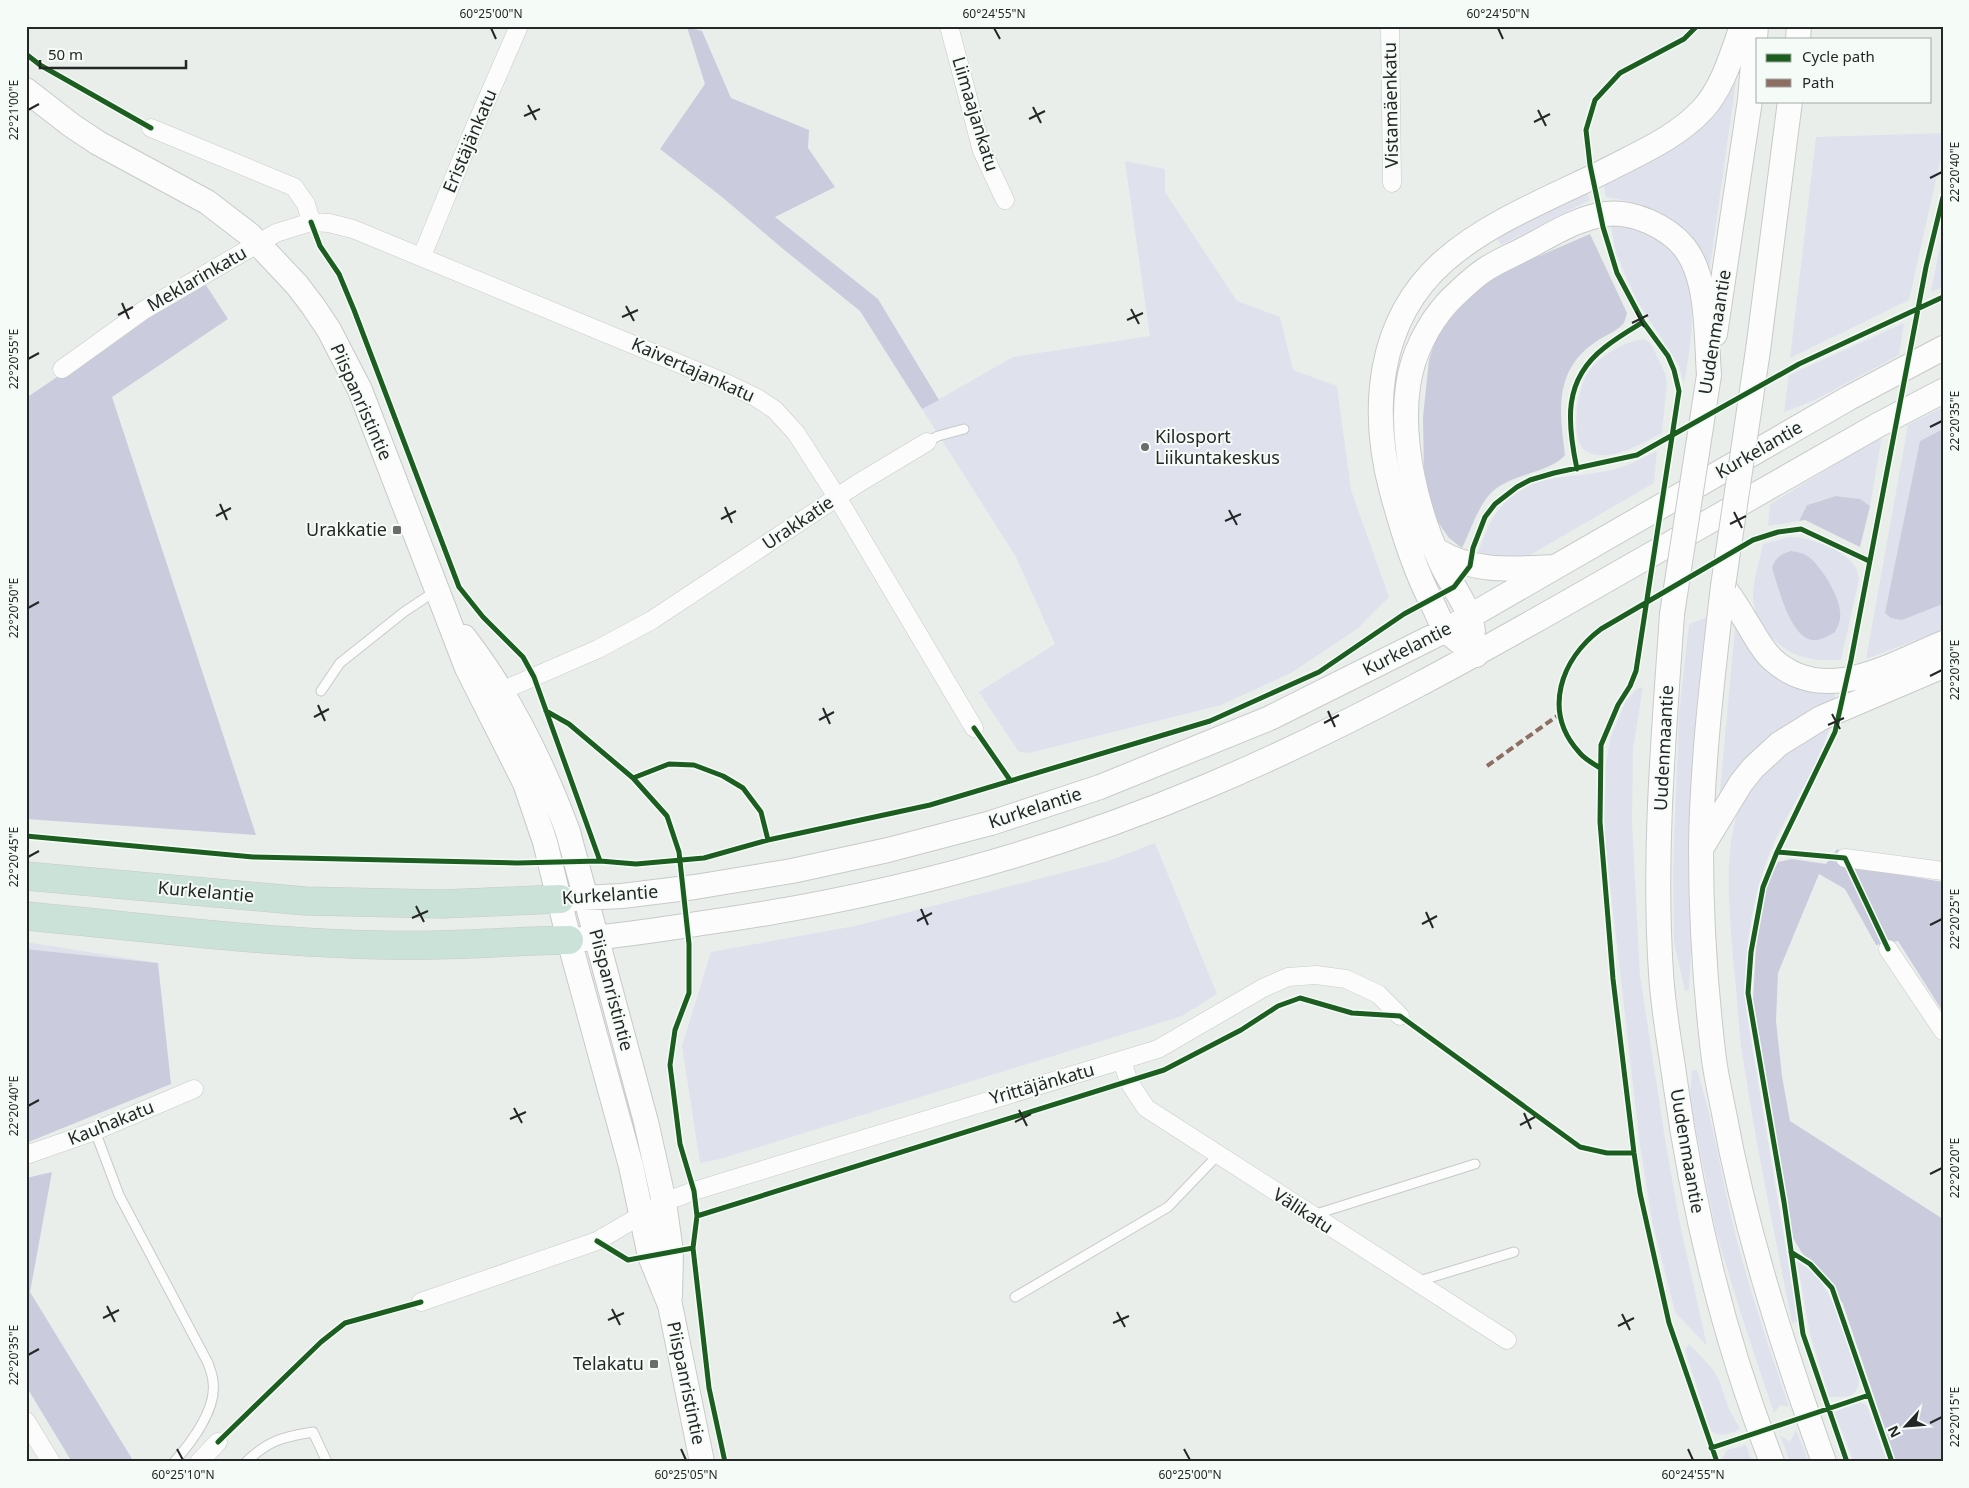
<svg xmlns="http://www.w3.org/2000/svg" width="1969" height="1488" viewBox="0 0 1969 1488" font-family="'Noto Sans',sans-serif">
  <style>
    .green { fill: #dfe2ed }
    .forest { fill: #caccdd }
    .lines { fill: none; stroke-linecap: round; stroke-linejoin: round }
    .lane-casing { stroke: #c7cac8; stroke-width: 11 }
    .street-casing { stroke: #c7cac8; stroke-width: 19 }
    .secondary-casing { stroke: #c7cac8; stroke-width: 26 }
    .highway-casing { stroke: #c7c9c8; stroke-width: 29 }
    .lane { stroke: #fcfcfc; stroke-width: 9 }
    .street { stroke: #fcfcfc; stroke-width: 18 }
    .secondary { stroke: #fcfcfc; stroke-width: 24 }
    .highway { stroke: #cbe2d8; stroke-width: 28 }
    .secondary-bridge-casing { stroke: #c7cac8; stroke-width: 26; stroke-linecap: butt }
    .secondary-bridge { stroke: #fcfcfc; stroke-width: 24 }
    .quiet { stroke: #8d6e63; stroke-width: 4; stroke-dasharray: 8 4; stroke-linecap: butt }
    .cycleway-casing { stroke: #f5fcf8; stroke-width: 8 }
    .cycleway { stroke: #1b5e20; stroke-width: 5 }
    .ticks { fill: none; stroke: #252726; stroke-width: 2 }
    .poi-dot { fill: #6a6d6b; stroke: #f5fcf8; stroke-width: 2 }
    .labels { text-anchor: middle; stroke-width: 4; stroke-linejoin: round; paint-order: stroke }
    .street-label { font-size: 18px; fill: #252726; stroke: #f5fcf8 }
    .poi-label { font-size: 18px; fill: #252726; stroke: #f5fcf8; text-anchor: end }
    .neatline { fill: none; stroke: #252726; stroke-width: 2 }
    .ticks-label { font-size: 12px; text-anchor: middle; fill: #252726 }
  </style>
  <rect width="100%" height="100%" fill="#e9eeeb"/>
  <path class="green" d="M1736,81L1709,274C1697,258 1684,235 1670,221C1654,205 1627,201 1606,197L1603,180L1724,98Z
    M1943,133V148L1909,300L1790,358L1816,137Z
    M1125,161L1165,169V192L1237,301L1280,317L1293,370L1337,386L1351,490L1389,597L1357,629L1291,673L1221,705L1029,753L1019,752L979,692L1055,644L1016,557L922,409L1013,357L1150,336Z
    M1585,189L1590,200L1501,245L1494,234Z
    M1610,221C1622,225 1636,227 1647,232C1706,260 1693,333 1684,384L1679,366L1639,304L1626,277L1616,253Z
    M1943,230V287L1931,292Z
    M1904,323L1899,355L1813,401L1784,412L1789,375Z
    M1644,339L1651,344L1665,373L1667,383L1662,433C1643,443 1611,462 1589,453C1567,445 1578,386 1588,372C1601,355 1623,342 1644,339Z
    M1943,407V429L1920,441L1902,620L1943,604V630L1866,659L1908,425Z
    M1882,436L1870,506C1849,491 1829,496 1807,505L1799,521L1768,526L1770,504Z
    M1657,451L1654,483L1530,555L1517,559L1476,557C1482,543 1487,525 1497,512C1530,469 1570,481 1615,469C1630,465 1643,458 1657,451Z
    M1789,537C1809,537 1845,549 1856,568C1858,571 1858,576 1859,579L1841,660C1828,660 1815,661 1803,657C1777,650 1752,621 1753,593C1754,577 1760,559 1763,544Z
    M1707,617C1701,666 1694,715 1693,765C1692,840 1694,914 1689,989L1685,992L1674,942L1673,870L1679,714L1689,624Z
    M1736,618L1750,645L1835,687V700L1798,718L1781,729L1719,802Z
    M1643,687L1633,749L1632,822L1640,976L1666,1145L1680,1224L1707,1346L1675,1312L1652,1221L1640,1145L1604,833L1606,763L1611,736L1626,700L1637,689Z
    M1830,726C1819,764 1797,797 1779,832C1750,891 1744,950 1747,1015L1798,1322L1792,1323C1774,1230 1754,1137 1741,1044C1738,1019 1737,994 1734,969C1730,918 1720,839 1746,794C1767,759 1796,745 1830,726Z
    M1155,843L1217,994L1182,1016L720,1159L700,1163L682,1046L711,952L855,926L1108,861Z
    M26,942L158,963L26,949Z
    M1692,1070H1697C1713,1120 1721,1174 1733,1225C1748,1287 1769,1347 1789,1407L1780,1405L1774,1413L1742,1317L1716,1232L1690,1100Z
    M1797,1260C1804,1266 1812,1271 1818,1278C1839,1305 1848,1344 1859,1376C1859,1399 1848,1397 1829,1397L1810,1334Z
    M1689,1344L1712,1368L1719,1380L1729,1409L1740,1429C1730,1434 1722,1438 1711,1431L1685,1350Z
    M1861,1402L1867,1406L1887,1462H1854L1834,1412Z
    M1796,1430L1809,1462H1790L1780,1435L1790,1442Z
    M1746,1445L1752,1462H1723V1457L1727,1450Z"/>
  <path class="forest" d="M687,27L702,31L731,98L809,130L808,148L835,187L775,217L878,299L939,400L922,409L860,311L782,248L722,197L660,149L705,84Z
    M1590,234L1627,313C1626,316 1625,322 1623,324C1617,331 1604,336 1597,341C1554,369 1559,410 1565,455C1552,472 1511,474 1493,491C1478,505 1471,530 1462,548L1449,538L1436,519L1424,479L1423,417L1429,360L1440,326L1482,283L1507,270Z
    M204,282L228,319L112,397L256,835L26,819V398L97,350Z
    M1943,429V604L1902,620L1891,618L1885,613L1920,441Z
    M1836,496L1860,499L1870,506L1860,547L1805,520L1799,521L1807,505Z
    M1791,551C1798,552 1803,553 1809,557C1822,567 1843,601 1840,618C1840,622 1837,628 1835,632C1828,636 1821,641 1813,640C1790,638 1778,586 1772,568C1775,558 1781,554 1791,551Z
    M1837,849L1867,869L1943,882V1012L1898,941L1876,945L1845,889L1819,874L1778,973L1776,1021L1782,1076L1790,1121L1943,1219V1462H1896L1843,1304L1828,1281L1802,1253L1793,1238L1753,1000L1756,947L1765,886L1778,862L1792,859L1826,864Z
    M26,949L158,963L171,1084L26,1143Z
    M52,1172L30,1292L134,1462H72L26,1386V1178Z"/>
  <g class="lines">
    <defs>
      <path id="lane" d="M927,442L938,436L964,429
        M321,691L340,663L404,612L437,590
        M95,1131L119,1195L208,1363C210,1369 213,1376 213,1382C217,1409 191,1443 174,1462
        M1313,1215L1475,1164
        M1416,1282L1514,1252
        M1015,1297L1168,1207L1218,1155
        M246,1462C269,1440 283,1437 313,1432L327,1462"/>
      <path id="street" d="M949,26L982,151L1005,200
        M1390,26L1392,183
        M151,128L294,187L306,204L311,222
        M422,256L471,136L519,26
        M62,369L144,310L276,233L311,222L329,223L353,229L726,383L757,398L775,410L796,433L837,497L974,728
        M490,696L598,649L652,620L857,484L927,442
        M1845,858L1943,871
        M1888,949L1943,1031
        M1122,1061L1129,1082L1146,1108L1507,1340
        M26,1155L95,1131L194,1089
        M421,1302L597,1241L664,1202L694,1191L1158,1049L1263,988L1288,977L1316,975L1346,979L1378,994L1400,1016
        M26,1421L51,1462
        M199,1462L218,1442"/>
      <path id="secondary" d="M1798,39L1799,26
        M26,90L71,125L98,143L207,202L250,235L297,285L313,306L329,330L360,390L467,668L525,783L545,842L569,940L631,1166L650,1256L670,1305L702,1462
        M1715,334L1750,100L1756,26
        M1758,350L1790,101
        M1436,550C1473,573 1512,569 1554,567
        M1723,586C1713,673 1702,761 1701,849C1701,917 1705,984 1713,1051C1715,1072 1720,1092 1724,1113C1746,1233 1783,1347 1824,1462
        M1723,586C1730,596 1738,607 1744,618C1753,631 1760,648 1772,659C1824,707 1890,665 1943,643
        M1672,614C1664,733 1653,854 1661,973C1663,1009 1670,1045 1675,1081C1693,1210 1724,1340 1772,1462
        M1473,631C1469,605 1452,587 1441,563C1417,512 1400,442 1408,386C1412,355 1428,324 1448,302C1460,290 1472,278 1486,269C1498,261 1513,255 1526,248C1551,235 1577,218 1606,214C1633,211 1667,226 1684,247C1709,278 1706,336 1709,375
        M464,637C509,695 543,764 568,832L646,1122L664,1202L671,1252L670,1296
        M1476,655C1467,647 1456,640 1447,631C1442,626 1438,616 1435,609C1415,572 1403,532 1392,492C1370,410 1377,320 1444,261C1487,223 1550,198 1601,173C1637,154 1675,139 1703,109C1723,87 1732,54 1742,26
        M1702,847L1741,783L1753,768L1779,744L1821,718L1943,666
        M560,899L622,896L695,887L792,871L888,850L991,823L1100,787L1270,718L1446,630L1849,398L1943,348
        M569,940C614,937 658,930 703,923C876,899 1044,855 1205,787C1348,727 1483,651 1617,574C1704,524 1791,475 1878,425L1943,391"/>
      <path id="highway" d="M26,876L305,901L442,904L560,899
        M26,916C145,927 264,943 384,945C445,947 507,941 569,940"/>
    </defs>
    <use href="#lane" class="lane-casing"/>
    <use href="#street" class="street-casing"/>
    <use href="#secondary" class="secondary-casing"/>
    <use href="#highway" class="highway-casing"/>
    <use href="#lane" class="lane"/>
    <use href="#street" class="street"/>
    <use href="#secondary" class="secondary"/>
    <use href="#highway" class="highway"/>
    <defs>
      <path id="secondary-bridge" d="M1723,586L1758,350
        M1672,614L1709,375"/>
    </defs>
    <use href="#secondary-bridge" class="secondary-bridge-casing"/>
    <use href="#secondary-bridge" class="secondary-bridge"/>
    <path class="quiet" d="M1487,766L1560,714"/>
    <defs>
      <path id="cycleway" d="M1697,26L1684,39L1620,73L1595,100L1586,130L1590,165L1603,227L1617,273L1643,322L1668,356L1674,370L1679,391L1636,671L1630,686L1618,705L1601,745L1600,822L1613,979L1634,1153L1640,1193L1669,1323L1717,1462
        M26,54L40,65L151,128
        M311,222L320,246L339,274L354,310L459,587L483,617L523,657L534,677L600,861
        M1577,469C1567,422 1563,380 1604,348C1616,338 1630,330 1643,322
        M546,711L569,724L633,778L667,816L679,852L689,944V993L675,1030L670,1065L680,1144L694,1191L697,1216L693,1248L709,1388L725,1462
        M974,728L1010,780
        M1600,768C1593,763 1584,759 1579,752C1542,711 1561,659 1601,629L1753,540L1778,532L1801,529L1869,561
        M633,778L669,764L694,765L723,776L743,788L761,812L768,840
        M26,836L253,857L517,863L600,861L636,864L704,858L768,840L930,805L1210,721L1319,672L1404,614L1454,587L1470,566L1473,548L1485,517L1495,504L1517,487L1530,480L1554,473L1637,455L1799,364L1943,297
        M1777,852L1845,858L1888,949
        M697,1216L1164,1070L1241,1030L1278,1006L1300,998L1352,1013L1400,1016L1580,1147L1607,1153H1634
        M597,1241L628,1260L693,1248
        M1791,1252L1810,1264L1832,1288L1892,1462
        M218,1442L321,1342L345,1323L421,1302
        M1711,1448L1869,1395
        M1847,1462L1803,1334L1784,1202L1748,993L1751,952L1763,887L1777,852L1835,732L1851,660L1926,267L1943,197"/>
    </defs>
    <use href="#cycleway" class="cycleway-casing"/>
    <use href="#cycleway" class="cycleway"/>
  </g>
  <path class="ticks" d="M491,28L496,39M994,28L1000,39M1498,28L1503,39M528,105L536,120M1033,107L1041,123M28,110L39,104M1538,110L1546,126M524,116L540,109M1029,119L1045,111M1534,122L1550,114M1930,178L1942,172M122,303L129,319M626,306L634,321M1131,309L1139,324M1636,311L1644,327M118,315L133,307M622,317L638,310M1127,320L1143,313M1632,323L1648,315M28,359L39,353M1930,427L1942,421M220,504L227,520M725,507L732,523M1229,510L1237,525M1734,512L1742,528M216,516L231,508M721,519L736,511M1225,521L1241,514M1730,524L1746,516M28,608L39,602M1930,676L1942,670M318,705L325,721M823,708L830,724M1328,711L1335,727M1832,714L1840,729M314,717L329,709M819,720L834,712M1324,723L1339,715M1828,725L1844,718M28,857L39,851M416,906L424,922M921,909L928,925M1426,912L1433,928M412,918L428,911M917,921L932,913M1422,924L1437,916M1930,925L1942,919M28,1106L39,1100M514,1108L522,1123M1019,1110L1027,1126M1524,1113L1531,1129M510,1119L526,1112M1015,1122L1031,1114M1520,1125L1535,1117M1930,1174L1942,1168M107,1306L115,1322M612,1309L620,1325M1117,1312L1125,1327M1622,1314L1630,1330M103,1318L119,1310M608,1320L624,1313M1113,1323L1129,1316M1618,1326L1634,1318M28,1355L39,1349M1930,1423L1942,1417M177,1449L183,1460M681,1449L686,1460M1184,1449L1190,1460M1688,1449L1693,1460"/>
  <g class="poi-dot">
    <circle cx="1145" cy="447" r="5"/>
    <rect x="392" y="525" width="10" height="10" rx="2.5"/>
    <rect x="649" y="1359" width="10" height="10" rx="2.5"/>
  </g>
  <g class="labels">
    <g class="street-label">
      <text transform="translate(1391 105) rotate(-91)" y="6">Vistamäenkatu</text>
      <text transform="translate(975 114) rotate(73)" y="6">Liimaajankatu</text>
      <text transform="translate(470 141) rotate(-67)" y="6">Eristäjänkatu</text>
      <text transform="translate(197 279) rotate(-30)" y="6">Meklarinkatu</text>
      <text transform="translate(1715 332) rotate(-81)" y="6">Uudenmaantie</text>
      <text transform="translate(693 370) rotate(24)" y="6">Kaivertajankatu</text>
      <text transform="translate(361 402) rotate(66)" y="6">Piispanristintie</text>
      <text transform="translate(1759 450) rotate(-30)" y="6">Kurkelantie</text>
      <text transform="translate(798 523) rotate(-34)" y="6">Urakkatie</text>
      <text transform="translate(1407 649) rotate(-27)" y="6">Kurkelantie</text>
      <text transform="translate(1664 748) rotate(-87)" y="6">Uudenmaantie</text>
      <text transform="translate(1035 808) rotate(-18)" y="6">Kurkelantie</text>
      <text transform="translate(206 892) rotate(5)" y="6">Kurkelantie</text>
      <text transform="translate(610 895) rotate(-4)" y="6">Kurkelantie</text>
      <text transform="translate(611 990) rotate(75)" y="6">Piispanristintie</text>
      <text transform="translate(1042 1084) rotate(-16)" y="6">Yrittäjänkatu</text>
      <text transform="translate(111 1123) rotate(-22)" y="6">Kauhakatu</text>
      <text transform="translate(1687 1151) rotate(80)" y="6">Uudenmaantie</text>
      <text transform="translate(1303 1211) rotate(33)" y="6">Välikatu</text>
      <text transform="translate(686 1383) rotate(78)" y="6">Piispanristintie</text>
    </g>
    <g class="poi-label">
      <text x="1155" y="443" text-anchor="start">Kilosport<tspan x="1155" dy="21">Liikuntakeskus</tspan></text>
      <text x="387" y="536">Urakkatie</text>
      <text x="644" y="1370">Telakatu</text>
    </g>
  </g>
  <rect width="1969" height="1488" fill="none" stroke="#f5fcf8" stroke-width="55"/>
  <rect x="1756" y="38" width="175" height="65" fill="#f5fcf8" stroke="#a2a7a4"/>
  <rect x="1766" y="54" width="25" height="8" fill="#1b5e20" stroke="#a2a7a4"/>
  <text x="1802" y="62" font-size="15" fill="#252726">Cycle path</text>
  <rect x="1766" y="79" width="25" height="8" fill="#8d6e63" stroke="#a2a7a4"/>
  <text x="1802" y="88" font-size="15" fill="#252726">Path</text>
  <g transform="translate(1906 1426) rotate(244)" stroke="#f5fcf8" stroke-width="4" paint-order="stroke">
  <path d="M0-4L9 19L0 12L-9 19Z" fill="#252726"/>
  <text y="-8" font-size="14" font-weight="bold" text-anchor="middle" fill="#252726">N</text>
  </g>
  <path d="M40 60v8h146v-8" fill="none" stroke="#252726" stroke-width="2.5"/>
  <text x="48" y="60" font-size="15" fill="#252726" stroke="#f5fcf8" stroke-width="4" paint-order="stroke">50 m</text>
  <rect x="28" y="28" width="1914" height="1432" class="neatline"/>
  <g class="ticks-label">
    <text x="491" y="18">60°25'00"N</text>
    <text x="994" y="18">60°24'55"N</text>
    <text x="1498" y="18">60°24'50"N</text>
    <text transform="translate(14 110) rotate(-90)" y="4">22°21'00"E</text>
    <text transform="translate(1955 172) rotate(-90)" y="4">22°20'40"E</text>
    <text transform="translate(14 359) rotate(-90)" y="4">22°20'55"E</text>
    <text transform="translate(1955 421) rotate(-90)" y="4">22°20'35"E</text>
    <text transform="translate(14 608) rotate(-90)" y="4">22°20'50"E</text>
    <text transform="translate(1955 670) rotate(-90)" y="4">22°20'30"E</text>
    <text transform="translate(14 857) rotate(-90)" y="4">22°20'45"E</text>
    <text transform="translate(1955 919) rotate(-90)" y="4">22°20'25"E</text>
    <text transform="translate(14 1106) rotate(-90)" y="4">22°20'40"E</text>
    <text transform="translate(1955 1168) rotate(-90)" y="4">22°20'20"E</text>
    <text transform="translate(14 1355) rotate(-90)" y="4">22°20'35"E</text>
    <text transform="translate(1955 1417) rotate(-90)" y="4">22°20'15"E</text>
    <text x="183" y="1479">60°25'10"N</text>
    <text x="686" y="1479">60°25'05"N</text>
    <text x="1190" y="1479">60°25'00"N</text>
    <text x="1693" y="1479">60°24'55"N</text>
  </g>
</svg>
